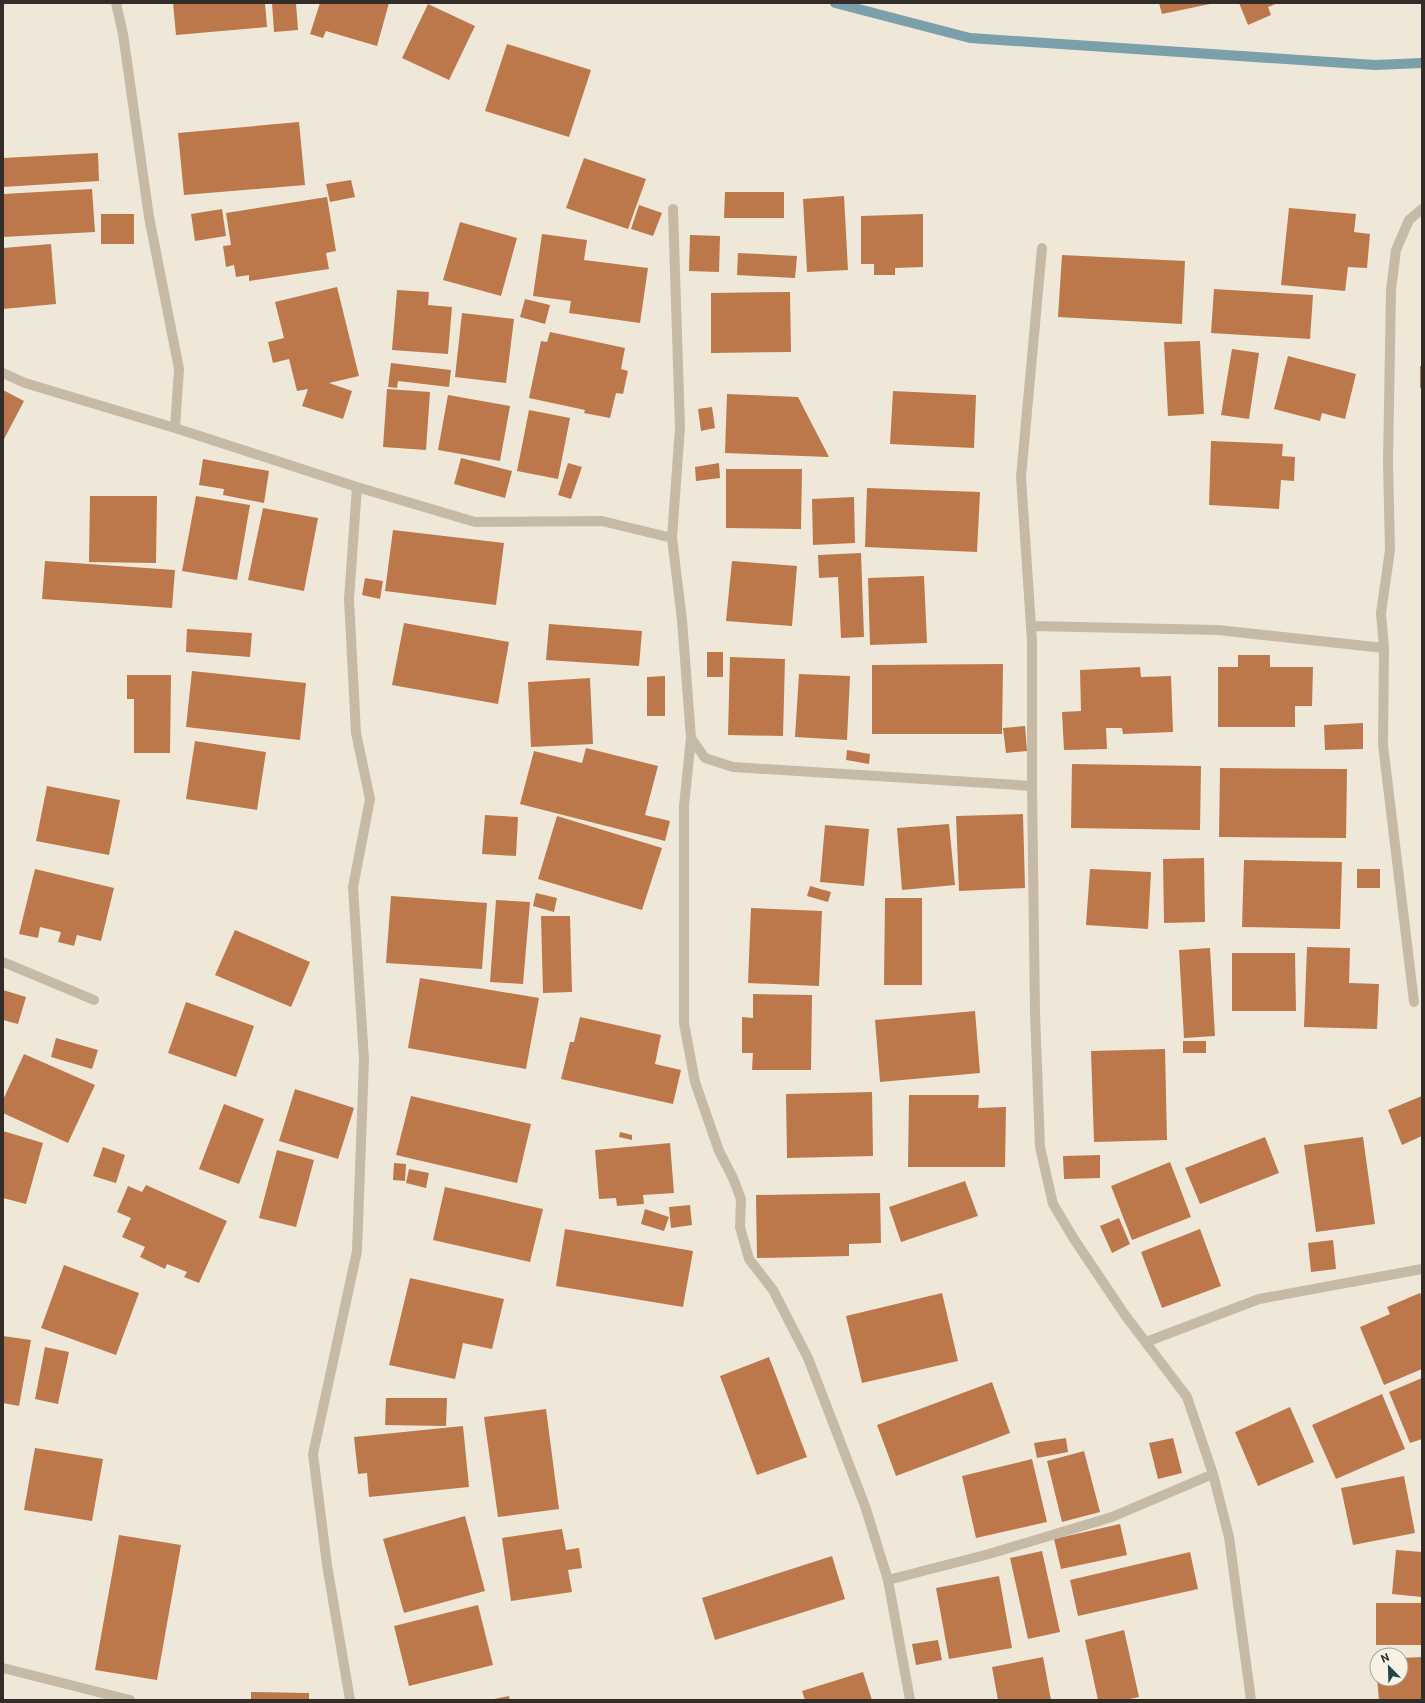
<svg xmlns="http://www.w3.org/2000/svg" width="1425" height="1703" viewBox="0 0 1425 1703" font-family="Roboto,sans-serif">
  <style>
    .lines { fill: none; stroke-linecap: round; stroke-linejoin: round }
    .stream { stroke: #7ba0aa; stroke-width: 10 }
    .building { fill: #bc784a }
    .minor { stroke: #c6baa7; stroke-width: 10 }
  </style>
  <rect width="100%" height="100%" fill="#efe8d9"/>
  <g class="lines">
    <path class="stream" d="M835,3L970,38L1375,65L1422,63"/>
  </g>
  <path class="building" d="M173,3H265L267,27L176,35Z
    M272,3H296L298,30L274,32Z
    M320,3H389L377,46L326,31L323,38L310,34Z
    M1159,3H1210V4L1162,14Z
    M1239,3H1278L1268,7L1271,15L1248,25Z
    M428,4L475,26L449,80L402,58Z
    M507,44L591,70L569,137L485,111Z
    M299,122L305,185L184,195L178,133Z
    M98,153L99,181L3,187V158Z
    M584,158L646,179L628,229L566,208Z
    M351,180L355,197L330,202L326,184Z
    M92,189L95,232L3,237V194Z
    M725,192H784V218H724Z
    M844,196L848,270L807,272L803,199Z
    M327,197L336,251L326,253L329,269L249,281V275L236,277L234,265L226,267L223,246L231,245L226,213Z
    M639,205L662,213L653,236L631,229Z
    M1289,208L1356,214L1354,232L1370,234L1367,268L1348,267L1345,291L1281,285Z
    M222,209L226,236L195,241L191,214Z
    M101,214H134V244H101Z
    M923,214V267L895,268V275H874V264H861V216Z
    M460,222L517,238L501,296L443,280Z
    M542,234L587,240L584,260L648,268L640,323L569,313L571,301L533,296Z
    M690,235L720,236L719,272L689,271Z
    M51,244L56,304L3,309V248Z
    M738,253L797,256L795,278L737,275Z
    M1062,255L1185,261L1182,324L1058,317Z
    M337,287L359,376L329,383L352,391L343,419L302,406L308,389L297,391L289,359L273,363L268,342L284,338L275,302Z
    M1214,289L1313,295L1310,339L1211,333Z
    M397,290L429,292L428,305L452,307L448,354L392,350Z
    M790,292L791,352L711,353V293Z
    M525,299L550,305L545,324L520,317Z
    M462,313L514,319L506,383L455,377Z
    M550,332L625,348L621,369L628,371L623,394L616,393L610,418L584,413L585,410L529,398L541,341L547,342Z
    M1200,341L1204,414L1168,416L1164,342Z
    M1232,349L1259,353L1249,419L1221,415Z
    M1288,356L1356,374L1345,419L1322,413L1320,421L1274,409Z
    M391,363L451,370L449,387L398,381L397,388L388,387Z
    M1420,366H1422V388H1420Z
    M387,389L430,392L426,450L383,447Z
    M3,390L24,401L3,441Z
    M893,391L976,395L974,448L890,444Z
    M727,394L798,397L829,457L725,453Z
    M448,395L510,406L500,461L438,450Z
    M712,407L715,428L701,431L698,409Z
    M529,410L570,418L558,479L517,471Z
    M1211,441L1283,444L1282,456L1295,457L1294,481L1281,480L1279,509L1209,505Z
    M461,458L512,471L505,498L454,484Z
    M203,459L269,471L264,503L223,495L224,489L199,485Z
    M568,463L582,467L571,499L558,495Z
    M719,463L720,478L696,481L695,467Z
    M726,469H802L801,529L726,528Z
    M867,488L980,492L977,552L865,547Z
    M90,496H157L156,563L89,562Z
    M196,496L250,505L237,580L182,571Z
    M854,497L855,543L813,545L812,499Z
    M263,508L318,518L304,591L248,580Z
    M393,530L504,543L496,605L385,591Z
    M861,553L864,637L841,638L838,577L819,578L818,555Z
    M45,561L175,570L172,608L42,599Z
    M732,561L797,566L792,626L726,621Z
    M924,576L927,643L870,645L868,578Z
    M365,578L383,581L380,599L362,595Z
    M404,623L509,642L498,704L392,685Z
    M549,624L642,631L639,666L546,660Z
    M187,629L252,633L250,657L186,652Z
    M707,652H723V677H707Z
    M1238,655H1270V667H1313L1312,706H1295V727H1218V667H1238Z
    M730,657L785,659L783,736L728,735Z
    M1003,664L1002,734H872V665Z
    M1140,667L1141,677L1171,676L1173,732L1123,734L1122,728H1106L1107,749L1064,750L1062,712L1081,711L1080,670Z
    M192,671L306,683L300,740L186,727Z
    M799,674L850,676L847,740L795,737Z
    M127,675H171L170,753H134V699H127Z
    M665,676V716H647V677Z
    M590,678L593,744L531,747L528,682Z
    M1363,723V749L1325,750L1324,725Z
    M1025,726L1027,751L1006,753L1003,728Z
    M195,741L266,752L257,810L186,799Z
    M586,748L658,766L645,815L670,821L665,841L520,804L534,751L582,763Z
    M847,750L870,754L869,764L846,760Z
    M1072,764L1201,766L1200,830L1071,828Z
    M1220,768L1347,769L1346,838L1219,837Z
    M47,786L120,800L109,855L36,841Z
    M1023,814L1025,888L959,891L956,816Z
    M485,815L518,817L516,856L482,854Z
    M557,816L662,848L642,910L538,879Z
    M949,824L955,885L902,890L897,828Z
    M825,825L869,829L864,886L820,882Z
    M1204,858L1205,922L1164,923L1163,859Z
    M1244,860L1342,862L1340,929L1242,927Z
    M35,869L114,888L101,941L77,935L74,946L58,942L61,932L40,927L38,938L19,934Z
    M1090,869L1151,872L1148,929L1086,925Z
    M1357,869H1380V888H1357Z
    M810,886L831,892L828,902L807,896Z
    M536,893L557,898L554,912L533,906Z
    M391,896L487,903L482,969L386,963Z
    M885,898H922V985H884Z
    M496,900L530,902L523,984L490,982Z
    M751,908L822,911L819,986L748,983Z
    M541,916H570L572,992L543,993Z
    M235,930L310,962L291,1007L215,975Z
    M1307,947L1350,948L1349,983L1379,984L1377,1029L1304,1027Z
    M1210,948L1215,1036L1184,1038L1179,950Z
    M1232,953H1295L1296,1011H1232Z
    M420,978L539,998L526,1069L408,1048Z
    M3,990L26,997L18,1024L3,1020Z
    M753,994L812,995L811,1070H752L753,1053H742V1017L753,1018Z
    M186,1002L254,1026L236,1077L168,1053Z
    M975,1011L980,1073L880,1082L875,1020Z
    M580,1017L661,1035L655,1064L681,1070L673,1104L561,1079L570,1042H574Z
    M56,1038L98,1050L92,1069L51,1057Z
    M1183,1041H1206V1053H1183Z
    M1165,1049L1167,1140L1094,1142L1091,1051Z
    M24,1054L95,1085L68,1143L3,1113V1100Z
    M295,1089L354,1108L338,1159L279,1141Z
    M872,1092L873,1156L787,1158L786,1094Z
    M909,1095H979L978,1108L1006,1107L1005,1167H908Z
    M411,1096L531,1124L517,1183L396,1155Z
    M1422,1096V1136L1402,1145L1388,1110Z
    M224,1104L264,1119L239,1184L199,1169Z
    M3,1131L43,1143L26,1204L3,1198Z
    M620,1132L632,1135V1140L619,1137Z
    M1265,1137L1279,1173L1200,1204L1185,1168Z
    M1363,1137L1375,1224L1316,1232L1304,1145Z
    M670,1143L674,1193L643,1195L644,1204L617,1206L616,1198L599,1199L595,1150Z
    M103,1147L125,1155L116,1183L93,1176Z
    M277,1150L314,1160L296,1227L259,1218Z
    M1100,1155V1178L1064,1179L1063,1156Z
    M1170,1162L1191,1217L1132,1240L1111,1186Z
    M394,1163L406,1164L405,1181L393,1180Z
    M409,1169L429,1173L426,1188L406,1183Z
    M965,1181L978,1216L901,1242L889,1207Z
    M146,1185L227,1221L199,1283L184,1277L187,1272L167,1264L165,1269L140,1257L145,1247L122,1237L131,1218L117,1212L128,1186L142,1192Z
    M445,1187L543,1209L530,1262L433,1240Z
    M880,1193L881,1243L849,1244V1256L757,1258L756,1195Z
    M690,1205L692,1225L671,1228L669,1207Z
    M645,1209L669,1217L664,1231L641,1224Z
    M1119,1218L1130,1244L1112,1253L1100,1226Z
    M565,1229L693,1251L683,1307L556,1286Z
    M1200,1229L1221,1286L1162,1308L1141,1252Z
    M1333,1240L1336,1269L1311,1272L1308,1243Z
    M64,1265L139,1293L116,1355L41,1328Z
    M410,1278L504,1299L492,1349L463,1343L455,1379L389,1365Z
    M942,1293L958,1361L862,1383L846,1316Z
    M1420,1293L1422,1298V1369L1384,1385L1360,1327L1390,1314L1387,1307Z
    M3,1336L31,1340L19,1406L3,1403Z
    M45,1347L69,1352L58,1404L35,1399Z
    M769,1357L807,1457L757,1475L720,1376Z
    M1422,1378V1439L1410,1443L1389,1392Z
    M992,1382L1010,1433L896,1476L877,1425Z
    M1382,1394L1405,1449L1336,1479L1312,1425Z
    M386,1398H447L446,1426L385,1425Z
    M1290,1407L1314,1462L1258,1486L1235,1432Z
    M546,1409L559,1509L498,1517L484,1417Z
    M463,1426L469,1487L369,1497L367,1473L358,1474L354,1437Z
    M1066,1438L1068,1452L1037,1458L1034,1443Z
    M1173,1438L1182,1473L1158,1479L1149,1443Z
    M35,1448L103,1459L92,1521L24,1510Z
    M1084,1451L1100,1512L1062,1522L1047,1461Z
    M1032,1459L1047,1522L976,1538L962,1476Z
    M1404,1476L1415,1533L1353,1545L1341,1488Z
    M465,1516L485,1591L404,1613L383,1539Z
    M1120,1524L1127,1555L1061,1569L1054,1539Z
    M562,1529L566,1550L579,1548L582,1568L568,1570L572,1592L511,1601L502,1538Z
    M119,1535L181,1545L157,1680L95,1670Z
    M1396,1550L1422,1552V1597L1392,1594Z
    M1042,1551L1060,1632L1028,1639L1010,1558Z
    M1190,1552L1198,1589L1078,1616L1070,1580Z
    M832,1556L845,1599L715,1640L702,1598Z
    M999,1576L1012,1648L949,1659L936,1588Z
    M1376,1603H1422V1645H1376Z
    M478,1605L493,1665L409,1686L394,1626Z
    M1124,1630L1139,1697L1125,1700H1098L1085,1640Z
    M938,1640L942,1660L916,1665L912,1644Z
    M1043,1657L1051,1700H998L992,1667Z
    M1422,1657V1700H1379L1377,1679H1401V1658Z
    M863,1672L872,1700H805L802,1691Z
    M251,1692L309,1693V1700H251Z
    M509,1696L510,1700H494V1699Z"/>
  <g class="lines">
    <path class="minor" d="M116,3L123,34L149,217L179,369L175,428
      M3,373L25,383L175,428L357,487L475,522L602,521L672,538L682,620L691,738L705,758L733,767L1032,786L1035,1013L1040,1147L1053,1204L1074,1239L1125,1315L1187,1397L1213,1474L1229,1537L1251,1700
      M672,538L680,427L673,209
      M1031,626L1218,630L1384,648L1383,745L1414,1002
      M1384,648L1381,613L1390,550L1388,462L1391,290L1396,250L1409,220L1422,209
      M691,738L684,806V1023L695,1082L719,1151L733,1178L741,1199L740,1227L749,1259L773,1290L808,1358L865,1506L888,1580L910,1700
      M1032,786V641L1021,477L1042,248
      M3,962L94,1000
      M1146,1342L1259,1299L1422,1269
      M888,1580L989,1554L1112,1517L1213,1474
      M3,1668L130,1700
      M350,1700L327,1565L313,1454L357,1251L364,1060L353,887L370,799L356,733L349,599L357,487"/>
  </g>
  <rect width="1425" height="1703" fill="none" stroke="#332c27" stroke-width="8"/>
  <g transform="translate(1389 1667) rotate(337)"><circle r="19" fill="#f7f2e5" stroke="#a9a399"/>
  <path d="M0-3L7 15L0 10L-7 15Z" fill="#204551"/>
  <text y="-6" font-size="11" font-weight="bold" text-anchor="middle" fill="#332c27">N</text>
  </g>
</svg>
